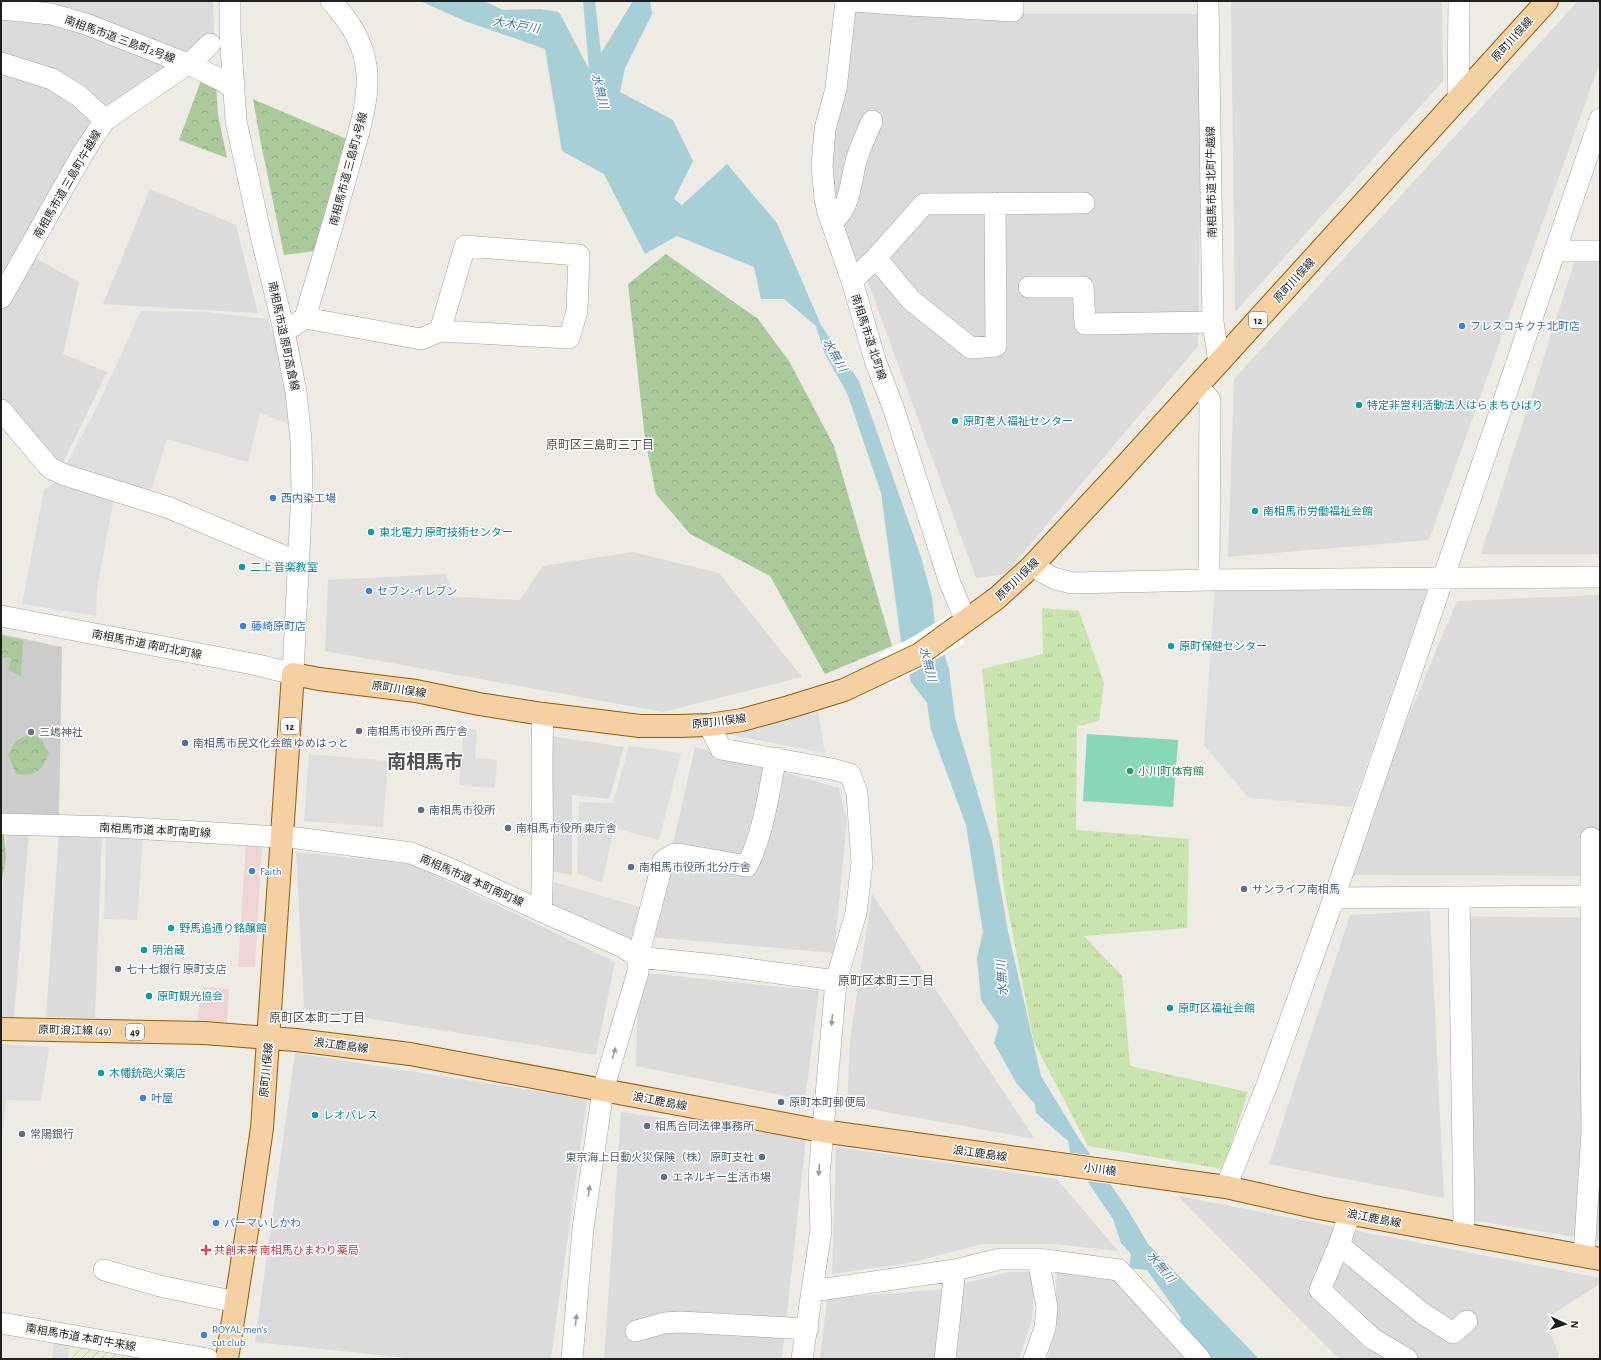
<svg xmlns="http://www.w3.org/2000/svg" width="1601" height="1360" viewBox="0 0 1601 1360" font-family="'Alegreya Sans','Noto Sans JP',sans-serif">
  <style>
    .residential { fill: #dcdbdb }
    .commercial { fill: #eed5d5 }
    .religious { fill: #ccc }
    .farmland { fill: url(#farmland-furrows) }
    .grass { fill: url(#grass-tufts) }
    .forest { fill: url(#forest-crowns) }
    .pitch { fill: #88d7b7 }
    .parking { fill: #dedede }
    .water { fill: #a8ced8 }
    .pier { fill: #fff }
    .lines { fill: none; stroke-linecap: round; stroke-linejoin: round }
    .minor-casing { stroke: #a2a2a2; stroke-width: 22 }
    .major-casing { stroke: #8c5f0b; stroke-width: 24 }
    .minor { stroke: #fff; stroke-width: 21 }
    .major { stroke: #f5d0a2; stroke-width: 22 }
    .oneway { fill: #9a9a9a }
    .shop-dot { fill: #3f7fe0; stroke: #fff; stroke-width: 1.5 }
    .culture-dot { fill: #0f9aa8; stroke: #fff; stroke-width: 1.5 }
    .service-dot { fill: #5c6f8a; stroke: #fff; stroke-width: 1.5 }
    .worship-dot { fill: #6b7280; stroke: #fff; stroke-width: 1.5 }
    .leisure-dot { fill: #2e9e5b; stroke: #fff; stroke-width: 1.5 }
    .health-dot { fill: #e0444e; stroke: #fff; stroke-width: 1.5 }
    .labels { text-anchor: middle; stroke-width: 3; stroke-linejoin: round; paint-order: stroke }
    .shield { fill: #fff; stroke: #626262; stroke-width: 1 }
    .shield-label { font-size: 10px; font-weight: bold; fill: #1e1e1e }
    .street-label { font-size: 11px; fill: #1e1e1e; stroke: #fff }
    .shop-label { font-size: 11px; fill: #366cbe; stroke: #fff; text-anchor: start }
    .culture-label { font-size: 11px; fill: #0d838f; stroke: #fff; text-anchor: start }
    .service-label { font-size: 11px; fill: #4e5e75; stroke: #fff; text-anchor: start }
    .worship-label { font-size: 11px; fill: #5b616d; stroke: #fff; text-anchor: start }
    .leisure-label { font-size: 11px; fill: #27864d; stroke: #fff; text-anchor: start }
    .health-label { font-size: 11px; fill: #be3a42; stroke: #fff; text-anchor: start }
    .water-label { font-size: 12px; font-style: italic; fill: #4e789f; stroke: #fff }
    .neighbourhood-label { font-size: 12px; fill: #515151; stroke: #fff }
    .town-label { font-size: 19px; font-weight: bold; fill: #515151; stroke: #fff }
  </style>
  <defs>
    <pattern id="farmland-furrows" width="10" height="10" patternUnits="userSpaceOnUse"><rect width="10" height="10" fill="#eaebd1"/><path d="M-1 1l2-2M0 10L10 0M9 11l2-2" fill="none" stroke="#c8c9b3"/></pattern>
    <pattern id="grass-tufts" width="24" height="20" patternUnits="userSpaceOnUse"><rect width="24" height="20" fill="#c9e4ae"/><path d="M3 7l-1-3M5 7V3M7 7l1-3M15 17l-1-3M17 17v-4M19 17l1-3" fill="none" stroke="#acc395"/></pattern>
    <pattern id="forest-crowns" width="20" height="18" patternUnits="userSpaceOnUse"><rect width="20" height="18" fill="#aaca9c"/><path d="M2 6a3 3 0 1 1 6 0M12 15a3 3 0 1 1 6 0" fill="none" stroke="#92ad86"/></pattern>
  </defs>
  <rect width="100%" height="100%" fill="#eeeae4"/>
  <path class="residential" d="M36,1H213L214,34L186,58L36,5Z
    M1231,1H1442L1443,81L1235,312Z
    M1578,1H1600V62L1429,540L1228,557L1234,379Z
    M856,7L951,16L1023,14H1203L1198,346L1005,574L976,578L868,282L856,263L835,209L829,153Z
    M1,15L64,25L175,65L98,122L1,285Z
    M150,189L236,225L258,313L103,304Z
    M35,258L79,282L63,354L107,372L61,467L50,460L1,397V308Z
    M1575,260H1600V554H1481Z
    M633,552L719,573L802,677L663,712L325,651L328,580L446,574L453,597L520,600L543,566Z
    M1600,595V876L1342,875L1457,601Z
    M552,736L624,747L609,799L572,795V875L551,871Z
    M695,747L839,788L847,821L834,953L652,937Z
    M29,831L14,1017H1V898L7,832Z
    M59,832L102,835L95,1018L46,1017Z
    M296,852L412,864L615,962L596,1055L304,1008Z
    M872,894L1035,1139L847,1105L850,1040Z
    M1430,911L1444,1198L1269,1164L1350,915Z
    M1460,916L1600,918V1241L1464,1219Z
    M638,972L819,991L805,1100L636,1066Z
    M295,1053L587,1099L551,1359H416L255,1342Z
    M621,1112L806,1139L782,1359H604Z
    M836,1147L1057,1179L1118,1251L1053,1244H982L909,1263L832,1274Z
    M1178,1196L1600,1278V1284L1554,1313L1547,1326L1559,1354L1558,1359H1339Z
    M1057,1267L1114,1277L1194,1359H1047L1054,1336Z
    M1008,1272H1036L1032,1319L1019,1359H820L827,1299L943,1289Z"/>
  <path class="commercial" d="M246,845H262L255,967H238Z
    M202,987L229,989L227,1023L197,1021Z"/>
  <path class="religious" d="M1,634L62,647L59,818L1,816Z"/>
  <path class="farmland" d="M73,1345L132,1355L133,1359H71Z"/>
  <path class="grass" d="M1042,608L1079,611L1104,683L1099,721L1077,726L1076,830L1189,839L1187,928L1084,936L1122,976L1130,1066L1248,1092L1223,1169L1088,1146L1034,1042L1004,889L982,669L1043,654Z"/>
  <path class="forest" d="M202,78L216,84L218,115L227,158L179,140Z
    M253,99L349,140L315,251L284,255L260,139Z
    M666,254L758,319L789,361L834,446L892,646L825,674L770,576L690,534L656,494L645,439L628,284Z
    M1,636L23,640L21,676L9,670L11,658L1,657Z
    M30,734L41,739L49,754C41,772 36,776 16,774L8,755L15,741Z
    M1,832H4L6,858L1,885Z"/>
  <path class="pitch" d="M1087,734L1178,740L1173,807L1083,801Z"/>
  <path class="parking" d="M141,311L206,312L268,319L275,341L291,425L260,413L248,462L167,439L149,497L116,487L97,588L96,616L22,604L44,490L58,480L97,407Z
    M1215,588L1428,589L1352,807L1249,798L1204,745Z
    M818,711L825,753L727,734Z
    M464,729L477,730L475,758L497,760L495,788L459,785Z
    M629,746L681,753L659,840L614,828L602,883L577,873L579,802L613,803Z
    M309,754L388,761L383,827L304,821Z
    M106,834L143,836L137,920L104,919Z
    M554,882L644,908L635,941L552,907Z
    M1,1044L49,1047L41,1101L6,1100L1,1150Z
    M54,1343L70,1344L68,1359H52Z"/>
  <path class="water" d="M420,1H484L503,10L540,9L559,12L589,69L583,1H595L601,53L633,1H650L652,14L625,68L620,92L673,120L693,161L674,199L682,205L727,164L777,223L821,325L859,381L921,557L932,597L935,625L949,669L955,718L992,841L1008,931L1041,1076L1078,1137L1128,1210L1148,1244L1259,1359H1212L1180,1323L1181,1318L1147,1270L1129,1268L1131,1254L1121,1243L1113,1219L1071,1157L1068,1141L1036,1113L1035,1104L1017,1084L994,1043L999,1026L981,1000L977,958L983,932L966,825L931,730L927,703L911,682L901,641L881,493L847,393L825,354L816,326L784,299H761L754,267L677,236L645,254L604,174L562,151L545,49L465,21Z"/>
  <path class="pier" d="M953,612L964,643L916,671L889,685L879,655L914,636Z
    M1043,1149L1134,1161L1138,1188L1059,1177Z"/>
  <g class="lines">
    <defs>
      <path id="minor" d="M846,1L836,89L825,129L822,166L825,199L828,212L852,281
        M854,1L908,5L909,1
        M1208,1L1213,322L1219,363
        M908,5L1013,11V1
        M1,9L51,14L86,24L195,67L221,80L233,88
        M1,63L52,79L79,96L105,120
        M1458,99L1459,1
        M832,222C852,206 850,180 857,158C861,145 867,133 872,121
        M1555,251H1600
        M876,258L911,300L971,348L996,346L995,203
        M1029,287H1083L1085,324L1213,322
        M1,298L83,153L105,120L195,59L210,44
        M305,318L421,339L440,331L465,246L579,255L577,311L569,338L440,331
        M293,326L305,318C320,266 336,215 350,163C358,134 368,106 367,76C366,47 351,22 331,1
        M1198,386L1210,400L1209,580
        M1,410L50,468L65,475L167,507L286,557L299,564
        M1032,566L1053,578L1072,583L1209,580L1600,577
        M1,616L258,665L293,674L302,490L301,440L296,392L283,326L261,236L236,121L230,32V1
        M966,621L950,583L893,407L876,363L852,281L876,258L924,204L1084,203
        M709,725L721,749L832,769L850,774L857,793L862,863L856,913L836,981L819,1176L821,1230L802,1359
        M1,824L115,827L297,838L411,853L455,871L541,911L623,947L638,957L725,966L836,981
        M1459,897L1464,1219L1462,1234
        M1334,898L1600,896
        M541,911C545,845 540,780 543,714
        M1591,1024V838
        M1226,1187L1267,1085L1334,898L1600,119
        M1350,1213L1339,1245L1320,1290L1373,1339L1407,1359
        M1339,1245L1422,1313L1453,1333L1467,1321
        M1584,1256L1592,1132L1591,1024L1600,1023
        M104,1270L160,1286L236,1302
        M812,1291L955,1270L1000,1259H1038L1119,1270L1200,1359
        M1,1323L208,1359
        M636,1331L664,1323L681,1322L808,1329
        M572,1359L583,1228L603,1090L638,972V957L663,861L674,854L684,855L747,866C764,833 768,794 776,758
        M945,1359L955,1270
        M1034,1359L1045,1328L1047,1307L1038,1259"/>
      <path id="major" d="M1,1029L204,1033L296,1040L410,1054L822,1131L1226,1187L1319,1208L1600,1259
        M227,1359L249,1218L262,1128L293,674L319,679L416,691L479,704L543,714L640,726H679L709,725L742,720L789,707L844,690L920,654L997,598L1032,566L1114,478L1547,1"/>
    </defs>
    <use href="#minor" class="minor-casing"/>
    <use href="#major" class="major-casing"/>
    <use href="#minor" class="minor"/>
    <use href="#major" class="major"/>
  </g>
  <defs><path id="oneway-solid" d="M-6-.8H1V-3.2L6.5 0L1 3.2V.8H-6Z"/></defs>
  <g class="oneway">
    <use href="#oneway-solid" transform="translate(832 1020) rotate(95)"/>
    <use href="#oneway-solid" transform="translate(614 1053) rotate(-74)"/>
    <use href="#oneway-solid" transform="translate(819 1170) rotate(94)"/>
    <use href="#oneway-solid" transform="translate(589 1191) rotate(-82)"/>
    <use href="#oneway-solid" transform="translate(576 1320) rotate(-84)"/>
  </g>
  <g class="shop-dot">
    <circle cx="1462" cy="326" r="4"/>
    <circle cx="273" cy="498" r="4"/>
    <circle cx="369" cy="591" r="4"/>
    <circle cx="243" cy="626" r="4"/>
    <circle cx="252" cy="871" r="4"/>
    <circle cx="143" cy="1098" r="4"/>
    <circle cx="216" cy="1223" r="4"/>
    <circle cx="204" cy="1335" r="4"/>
  </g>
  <g class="culture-dot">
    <circle cx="1359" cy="405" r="4"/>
    <circle cx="955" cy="421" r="4"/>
    <circle cx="1255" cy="511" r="4"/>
    <circle cx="371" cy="532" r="4"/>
    <circle cx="242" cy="567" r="4"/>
    <circle cx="1171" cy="646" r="4"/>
    <circle cx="171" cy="928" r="4"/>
    <circle cx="144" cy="950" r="4"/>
    <circle cx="149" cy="996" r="4"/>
    <circle cx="1170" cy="1008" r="4"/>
    <circle cx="101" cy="1073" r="4"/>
    <circle cx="315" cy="1115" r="4"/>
  </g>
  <g class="service-dot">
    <circle cx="359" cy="731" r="4"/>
    <circle cx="185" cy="743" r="4"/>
    <circle cx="421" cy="810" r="4"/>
    <circle cx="508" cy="828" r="4"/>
    <circle cx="631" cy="867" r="4"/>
    <circle cx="1244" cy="889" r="4"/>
    <circle cx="118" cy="969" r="4"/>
    <circle cx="781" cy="1102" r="4"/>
    <circle cx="647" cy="1126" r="4"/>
    <circle cx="22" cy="1134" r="4"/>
    <circle cx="762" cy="1157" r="4"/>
    <circle cx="664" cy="1177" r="4"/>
  </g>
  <circle class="worship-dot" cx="31" cy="732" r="4"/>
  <circle class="leisure-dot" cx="1130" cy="771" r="4"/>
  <path class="health-dot" d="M204 1244h4v4h4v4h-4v4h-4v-4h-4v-4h4z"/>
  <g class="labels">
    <g class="shield">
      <rect x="1249" y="312" width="18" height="16" rx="3"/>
      <rect x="281" y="718" width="18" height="16" rx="3"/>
      <rect x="126" y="1024" width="18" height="16" rx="3"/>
    </g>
    <g class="shield-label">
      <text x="1258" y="324">12</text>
      <text x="290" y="730">12</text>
      <text x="135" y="1036">49</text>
    </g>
    <g class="street-label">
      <text transform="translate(120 39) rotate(20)" y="4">南相馬市道 三島町2号線</text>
      <text transform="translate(1512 39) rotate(-48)" y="4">原町川俣線</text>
      <text transform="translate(348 169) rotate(-75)" y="4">南相馬市道 三島町4号線</text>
      <text transform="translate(1211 182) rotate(-91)" y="4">南相馬市道 北町牛越線</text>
      <text transform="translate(67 184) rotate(-60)" y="4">南相馬市道 三島町牛越線</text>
      <text transform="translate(1294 280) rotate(-48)" y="4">原町川俣線</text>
      <text transform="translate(284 336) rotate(78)" y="4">南相馬市道 原町高倉線</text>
      <text transform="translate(869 337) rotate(72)" y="4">南相馬市道 北町線</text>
      <text transform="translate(1017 579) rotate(-44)" y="4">原町川俣線</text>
      <text transform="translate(147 644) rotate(11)" y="4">南相馬市道 南町北町線</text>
      <text transform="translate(399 689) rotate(9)" y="4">原町川俣線</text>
      <text transform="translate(719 721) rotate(-7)" y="4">原町川俣線</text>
      <text transform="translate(155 830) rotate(3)" y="4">南相馬市道 本町南町線</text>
      <text transform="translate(472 880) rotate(24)" y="4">南相馬市道 本町南町線</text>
      <text transform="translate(75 1030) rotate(1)" y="4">原町浪江線 (49)</text>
      <text transform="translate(341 1045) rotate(7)" y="4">浪江鹿島線</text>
      <text transform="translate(266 1070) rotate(-85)" y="4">原町川俣線</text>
      <text transform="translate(660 1101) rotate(11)" y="4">浪江鹿島線</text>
      <text transform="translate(980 1153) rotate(8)" y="4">浪江鹿島線</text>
      <text transform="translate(1100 1169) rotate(7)" y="4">小川橋</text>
      <text transform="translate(1374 1218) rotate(11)" y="4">浪江鹿島線</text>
      <text transform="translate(81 1337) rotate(10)" y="4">南相馬市道 本町牛来線</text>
    </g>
    <g class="shop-label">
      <text x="1470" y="330">フレスコキクチ北町店</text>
      <text x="281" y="502">西内染工場</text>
      <text x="377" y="595">セブン-イレブン</text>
      <text x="251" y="630">藤崎原町店</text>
      <text x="260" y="875">Faith</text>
      <text x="151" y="1102">叶屋</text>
      <text x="224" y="1227">パーマいしかわ</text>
      <text x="212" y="1333">ROYAL men's<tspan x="212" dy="13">cut club</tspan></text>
    </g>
    <g class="culture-label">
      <text x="1367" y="409">特定非営利活動法人はらまちひばり</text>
      <text x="963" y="425">原町老人福祉センター</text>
      <text x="1263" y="515">南相馬市労働福祉会館</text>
      <text x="379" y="536">東北電力 原町技術センター</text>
      <text x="250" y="571">二上 音楽教室</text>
      <text x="1179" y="650">原町保健センター</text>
      <text x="179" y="932">野馬追通り銘醸館</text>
      <text x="152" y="954">明治蔵</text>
      <text x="157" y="1000">原町観光協会</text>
      <text x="1178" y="1012">原町区福祉会館</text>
      <text x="109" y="1077">木幡銃砲火薬店</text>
      <text x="323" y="1119">レオパレス</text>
    </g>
    <g class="service-label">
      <text x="367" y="735">南相馬市役所 西庁舎</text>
      <text x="193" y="747">南相馬市民文化会館 ゆめはっと</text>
      <text x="429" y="814">南相馬市役所</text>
      <text x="516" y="832">南相馬市役所 東庁舎</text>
      <text x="639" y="871">南相馬市役所 北分庁舎</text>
      <text x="1252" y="893">サンライフ南相馬</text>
      <text x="126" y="973">七十七銀行 原町支店</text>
      <text x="789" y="1106">原町本町郵便局</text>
      <text x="655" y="1130">相馬合同法律事務所</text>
      <text x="30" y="1138">常陽銀行</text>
      <text x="754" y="1161" text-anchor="end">東京海上日動火災保険（株） 原町支社</text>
      <text x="672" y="1181">エネルギー生活市場</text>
    </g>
    <g class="worship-label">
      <text x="39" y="736">三嶋神社</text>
    </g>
    <g class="leisure-label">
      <text x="1138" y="775">小川町体育館</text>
    </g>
    <g class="health-label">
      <text x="214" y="1254">共創未来 南相馬ひまわり薬局</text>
    </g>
    <g class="water-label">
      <text transform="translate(516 25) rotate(10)" y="4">大木戸川</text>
      <text transform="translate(600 91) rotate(76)" y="4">水無川</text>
      <text transform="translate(835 355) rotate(61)" y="4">水無川</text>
      <text transform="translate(928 664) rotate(76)" y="4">水無川</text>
      <text transform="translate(1002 978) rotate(-94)" y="4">水無川</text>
      <text transform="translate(1161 1267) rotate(50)" y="4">水無川</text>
    </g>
    <g class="neighbourhood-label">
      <text x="600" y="449">原町区三島町三丁目</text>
      <text x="886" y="985">原町区本町三丁目</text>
      <text x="317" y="1022">原町区本町二丁目</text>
    </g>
    <g class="town-label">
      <text x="425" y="768">南相馬市</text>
    </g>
  </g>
  <rect width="1601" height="1360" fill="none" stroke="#1e1e1e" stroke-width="4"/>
  <g transform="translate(1565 1324) rotate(94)" stroke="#ffffff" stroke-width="3" paint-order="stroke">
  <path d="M0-3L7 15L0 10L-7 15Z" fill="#1e1e1e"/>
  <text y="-6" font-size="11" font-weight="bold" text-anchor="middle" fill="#1e1e1e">N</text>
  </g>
</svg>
